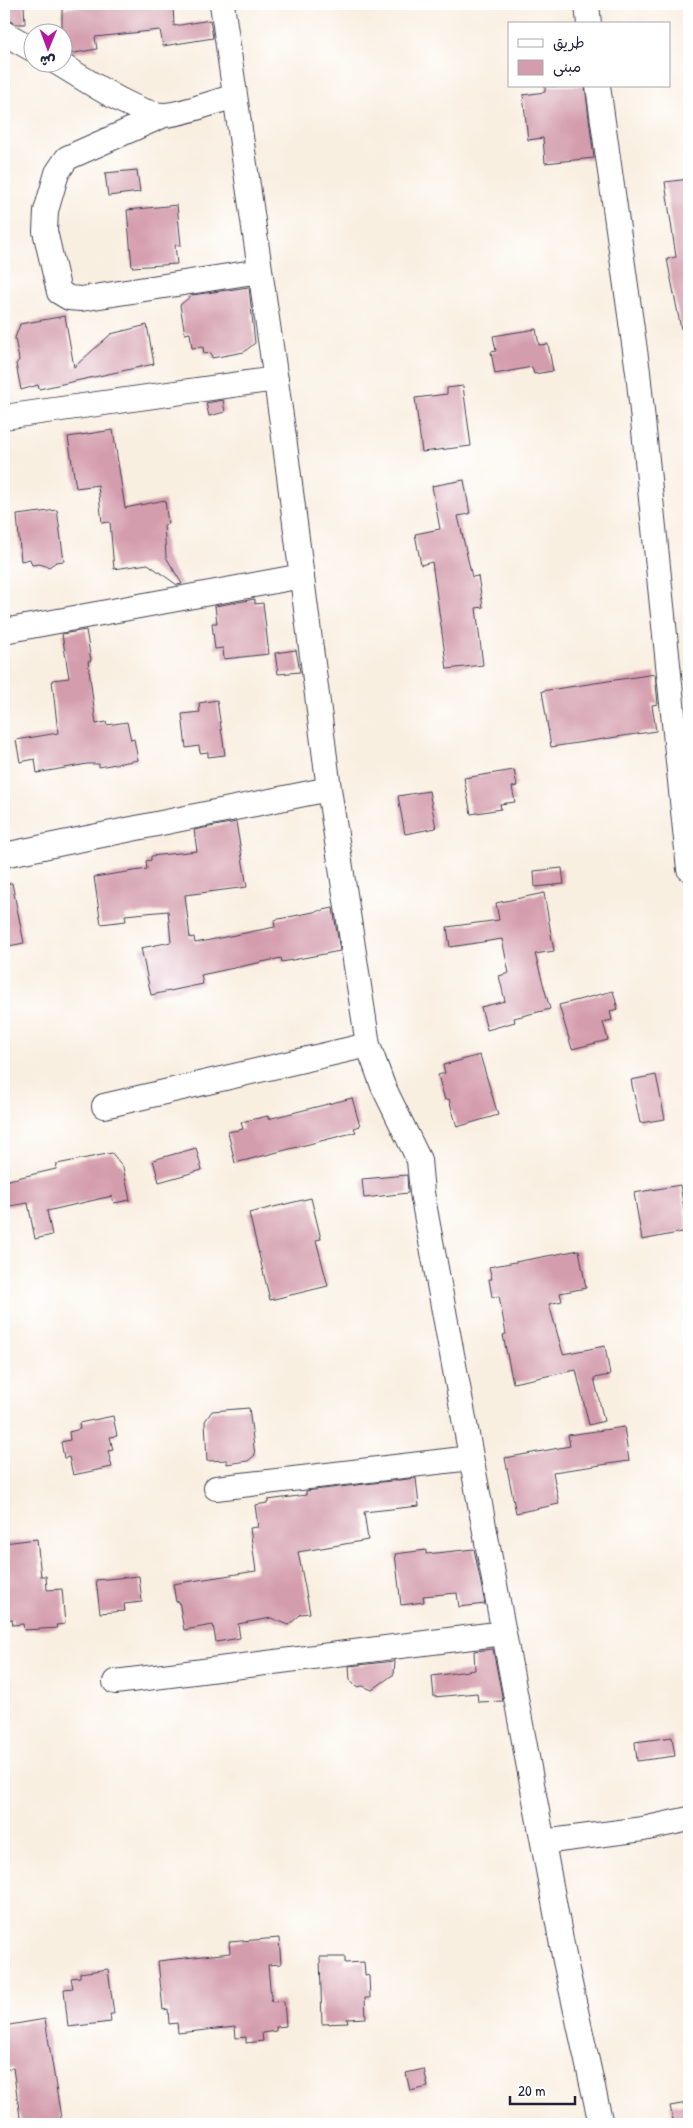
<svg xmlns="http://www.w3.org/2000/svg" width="693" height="2128" viewBox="0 0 693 2128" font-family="'Patrick Hand','Playpen Sans Arabic',sans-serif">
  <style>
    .building { fill: #d49dad }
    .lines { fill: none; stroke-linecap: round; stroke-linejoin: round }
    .minor-casing { stroke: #424154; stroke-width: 26 }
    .minor { stroke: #fff; stroke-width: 24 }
  </style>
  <rect width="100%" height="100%" fill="#fff"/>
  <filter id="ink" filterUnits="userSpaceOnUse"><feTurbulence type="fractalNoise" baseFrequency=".02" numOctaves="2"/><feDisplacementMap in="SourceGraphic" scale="10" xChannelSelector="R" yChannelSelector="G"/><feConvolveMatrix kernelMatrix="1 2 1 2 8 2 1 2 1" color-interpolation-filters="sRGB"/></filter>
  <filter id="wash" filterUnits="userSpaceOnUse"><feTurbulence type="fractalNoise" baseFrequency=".0096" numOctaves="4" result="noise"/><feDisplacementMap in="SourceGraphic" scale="20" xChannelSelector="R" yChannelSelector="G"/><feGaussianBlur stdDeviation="1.12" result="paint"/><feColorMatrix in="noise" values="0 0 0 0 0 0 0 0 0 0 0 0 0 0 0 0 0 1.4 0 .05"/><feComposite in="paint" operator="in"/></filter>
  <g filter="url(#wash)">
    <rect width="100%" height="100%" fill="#f9efe1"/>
    <g id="blocks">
      <path class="building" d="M4,4L24,5L25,24H17L4,19Z
        M95,4H173L174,26L210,20L213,38L163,46L160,30L95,37L97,49L69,54L62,50V9Z
        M545,86H585L594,158L545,163L543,138L528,140L523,95L545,92Z
        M137,170L140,192L108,196L105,173Z
        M689,179V328L681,329L667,259L676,257L665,182Z
        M177,205L181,245H175L177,264L132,267L127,210Z
        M249,287L255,343L244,352L212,358L211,353L204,354L203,347L192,348L190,333L185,334L180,305L192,295Z
        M65,316L74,367L111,334L147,325L154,364L39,389L38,385L21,390L16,364L19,360L15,338L20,324Z
        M536,329L539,345L548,344L553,371L534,374L532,367L495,374L491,352L496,351L493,336Z
        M463,386L471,446L422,452L415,398L447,394V388Z
        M223,400L225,412L209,416L206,403Z
        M113,430L125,508L165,500L168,524L164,525L166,557L182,584L177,585L148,564L114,569L110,522L102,523L98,485L76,488L68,437Z
        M464,480L470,514L458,516L472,577L478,576L483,607L476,608L483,665L447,669L432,562L421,565L415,534L440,529L432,486Z
        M57,510L64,561L56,562L49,567L39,564L32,565L30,559L21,561L17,515Z
        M255,599V604L263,603L269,654L224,659L223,648L215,649L212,623H217L215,606Z
        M86,630L91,661H88L96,724L106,722L107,725L127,722L131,740L134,739L138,760L99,767V764H87L37,773L35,759L20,762L16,740L58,733L52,680L69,678L62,634Z
        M296,650L300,672L278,674L275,653Z
        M655,674L658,704L652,705L656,731L551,747L542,691Z
        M217,700L225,755L208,757V752L200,753L199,746L186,748L182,714L200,712L199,703Z
        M514,770L517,786L512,787L515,802L500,804L501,809L471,814L464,778Z
        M429,791L436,828L405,834L398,796Z
        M236,822L247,887L185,895L190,938L194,937L195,943L275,927L274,920L333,908L340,951L282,962L281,958L201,975L203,984L151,995L141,948L171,942L168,911L125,915L126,921L101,924L94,877L147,869L146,861L151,860V856L197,851L194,830Z
        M562,868L564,884L535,887L534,871Z
        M12,883L24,943L4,947V884Z
        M544,893L554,951L535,954L550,1009L514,1018L515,1022L487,1030L481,1007L505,1001L499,976L509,973L502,939L450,947L447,927L499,920L496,903Z
        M613,991L618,1009L610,1011L612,1020L603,1022L608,1040L572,1049L559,1005Z
        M480,1055L498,1115L457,1127L449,1099L445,1100L438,1075L445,1073L443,1065Z
        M656,1075L665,1119L640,1123L631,1080Z
        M352,1098L360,1126L354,1128L356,1132L235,1163L228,1132L243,1129L241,1122L268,1116V1119Z
        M196,1148L202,1170L159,1182L153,1160Z
        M112,1153L123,1167L130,1200L114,1203L112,1196L47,1211L52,1235L35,1239L28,1203L4,1207V1181L56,1169L57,1164Z
        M407,1175L408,1193L364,1198L362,1179Z
        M680,1185L688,1231L642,1240L634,1193Z
        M311,1198L321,1239L316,1240L328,1286L270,1300L249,1213Z
        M579,1250L586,1288L560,1293L562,1301L549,1304L563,1354L605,1346L610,1375L594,1378L604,1421L589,1425L576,1370L513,1383L503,1335L506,1334L499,1296L492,1297L489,1279H492L489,1267Z
        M249,1408L255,1455L248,1461L227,1464V1460L207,1461L205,1421L212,1411Z
        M113,1416L117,1436L110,1437L113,1450L108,1451L112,1467L73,1475L69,1457L64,1458L61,1442L70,1440L69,1432L80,1429L79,1423Z
        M624,1427L629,1461L553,1472L559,1504L516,1513L505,1458L570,1446L568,1435Z
        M416,1478L419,1506L364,1512L368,1540L298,1552L310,1613L301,1614L289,1625L271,1618L238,1624L240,1638L216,1642L213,1625L184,1630L179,1601L176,1602L173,1584L256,1571L250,1528L258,1527L255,1505L268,1503V1500L306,1495V1491Z
        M37,1539L41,1576H46L47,1590L62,1589L65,1624L56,1625L57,1628L24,1630L23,1624L13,1625L12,1619L4,1620V1543Z
        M474,1549L485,1604L459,1607L457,1593L423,1596L424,1602L401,1605L395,1554L426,1550V1554Z
        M139,1576L142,1602L124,1604L125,1611L100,1613L96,1580Z
        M493,1649L503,1701L478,1702L477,1693L434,1697L432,1676L475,1670L474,1651Z
        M395,1661L394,1674L372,1690L363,1686L356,1687L350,1680L349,1666Z
        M672,1737L675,1756L637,1761L635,1742Z
        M279,1938L281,1964L268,1965L271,1998L272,2002L284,2001L286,2026L276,2027V2031L262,2033L263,2041L246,2043V2037L236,2038L235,2027L178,2033L177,2023L169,2024L168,2009L163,2010L158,1961L230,1953L229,1942Z
        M320,1957H345V1963L364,1962L365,1975L369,1976L370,1998H365L366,2018L347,2019L348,2023L322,2024Z
        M108,1969L114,2014H110L111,2022L68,2027L64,1989L73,1988L71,1978L80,1977V1973Z
        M45,2019L62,2124H21L13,2068L4,2070V2026Z
        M424,2069L428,2087L410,2091L406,2073Z
        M687,2103L689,2124H674L670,2106Z"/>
    </g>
  </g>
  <g filter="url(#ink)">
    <use href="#blocks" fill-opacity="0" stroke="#424154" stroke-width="1"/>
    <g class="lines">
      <defs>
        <path id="minor" d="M222,4L284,437L329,789L368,1045L383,1086L419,1160L422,1193L565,1961L601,2124
          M587,4L589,24
          M4,33L32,49
          M56,62C82,77 136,115 164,115C180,115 217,101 235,96
          M598,86L638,372L689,869
          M164,115L67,158L57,173L46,211L45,231L59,292L69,298L81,299L260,271
          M4,417L276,379
          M4,631L302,576
          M4,855L329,789
          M104,1106L368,1045
          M216,1488L471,1458
          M115,1682L504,1633
          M543,1842L643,1829L689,1819"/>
      </defs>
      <use href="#minor" class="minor-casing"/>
      <use href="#minor" class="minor"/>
    </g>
  </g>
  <rect width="693" height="2128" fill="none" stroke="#fff" stroke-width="20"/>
  <rect x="508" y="22" width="162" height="65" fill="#ffffff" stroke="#a7a7b1"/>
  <rect x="518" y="39" width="25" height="8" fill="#ffffff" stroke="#a7a7b1"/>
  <text x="553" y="48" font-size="15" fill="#22223b">طريق</text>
  <rect x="518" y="60" width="25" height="15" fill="#d49dad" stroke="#a7a7b1"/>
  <text x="553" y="72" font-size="15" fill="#22223b">مبنى</text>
  <g transform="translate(48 48) rotate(181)"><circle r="24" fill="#ffffff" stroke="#a7a7b1"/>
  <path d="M0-4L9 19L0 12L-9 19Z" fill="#b5179e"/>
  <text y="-8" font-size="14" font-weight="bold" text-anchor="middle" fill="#22223b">ش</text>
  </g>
  <path d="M510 2096v8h65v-8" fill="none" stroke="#22223b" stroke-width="2.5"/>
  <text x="518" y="2096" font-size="15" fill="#22223b" stroke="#ffffff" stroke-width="4" paint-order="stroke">20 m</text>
</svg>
